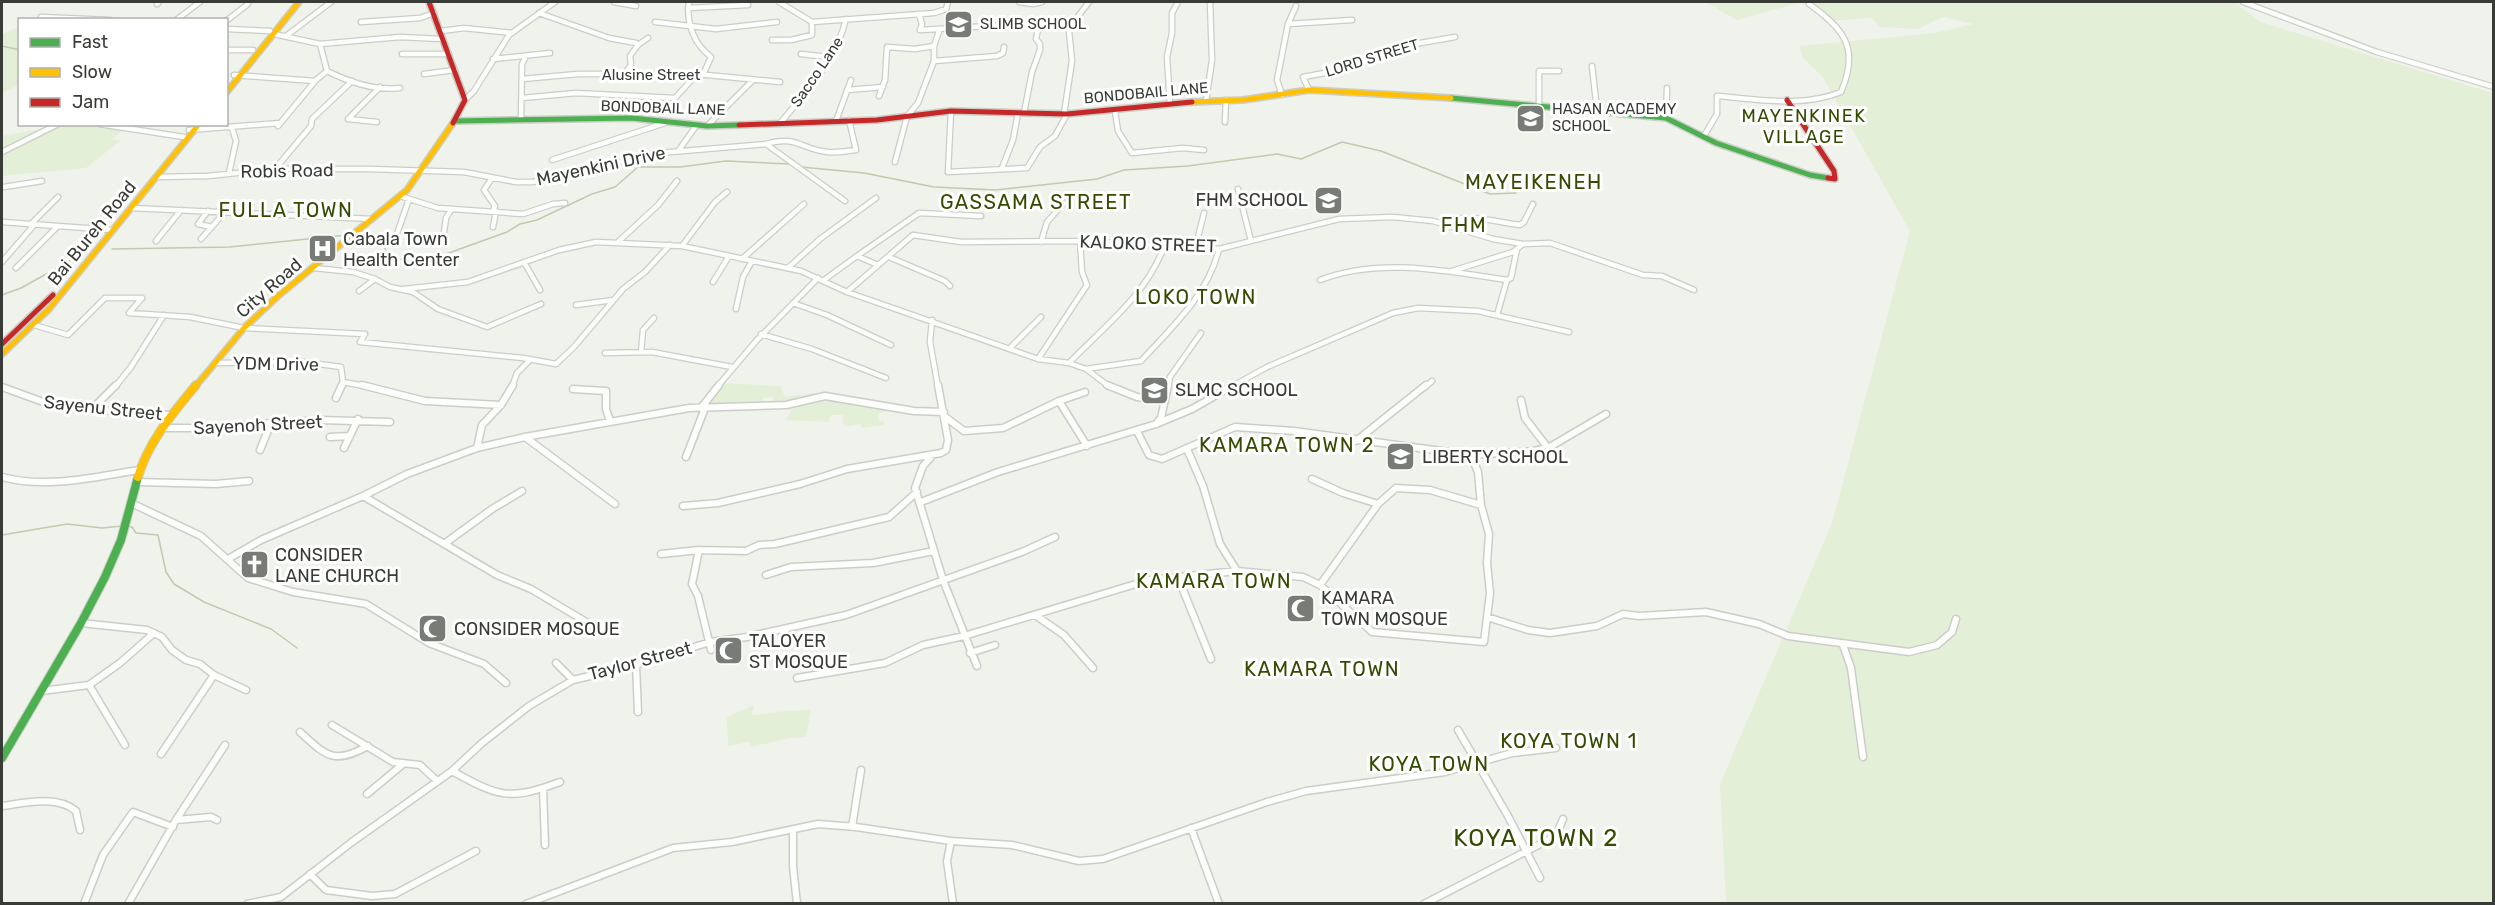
<svg xmlns="http://www.w3.org/2000/svg" width="2495" height="905" viewBox="0 0 2495 905" font-family="Rubik,sans-serif">
  <style>
    .green { fill: #e4efd8 }
    .lines { fill: none; stroke-linecap: round; stroke-linejoin: round }
    .stream { stroke: #becbae; stroke-width: 1.5 }
    .street-far1-casing { stroke: #cbcec8; stroke-width: 7 }
    .street-casing { stroke: #cbcec8; stroke-width: 9 }
    .fast-far1-casing { stroke: #cbcec8; stroke-width: 8 }
    .fast-casing { stroke: #cbcec8; stroke-width: 10 }
    .slow-far1-casing { stroke: #cbcec8; stroke-width: 8 }
    .slow-casing { stroke: #cbcec8; stroke-width: 10 }
    .jam-casing { stroke: #cbcec8; stroke-width: 8 }
    .street-far1 { stroke: #fdfdfc; stroke-width: 4.5 }
    .street { stroke: #fdfdfc; stroke-width: 6 }
    .fast-far1 { stroke: #4caf50; stroke-width: 5 }
    .fast { stroke: #4caf50; stroke-width: 8 }
    .slow-far1 { stroke: #ffc107; stroke-width: 5 }
    .slow { stroke: #ffc107; stroke-width: 8 }
    .jam { stroke: #c62828; stroke-width: 5 }
    .labels { text-anchor: middle; stroke-width: 6; stroke-linejoin: round; paint-order: stroke }
    .far-poi-label { font-size: 15px; fill: #393c36; stroke: #fff; text-anchor: start }
    .far-street-label { font-size: 15px; fill: #393c36; stroke: #fff }
    .far-quarter-label { font-size: 18px; letter-spacing: 1.5px; fill: #344c00; stroke: #fff }
    .street-label { font-size: 18px; fill: #393c36; stroke: #fff }
    .poi-label { font-size: 18px; fill: #393c36; stroke: #fff; text-anchor: start }
    .neighbourhood-label { font-size: 20px; letter-spacing: 1.5px; fill: #344c00; stroke: #fff }
    .near-neighbourhood-label { font-size: 24px; letter-spacing: 1.5px; fill: #344c00; stroke: #fff }
  </style>
  <rect width="100%" height="100%" fill="#f0f3ec"/>
  <path class="green" d="M1705,2H1802L1737,20Z
    M1804,2H2234L2261,22L2493,93V903H1726L1720,784L1832,523L1910,231L1822,76L1803,58L1799,46L1935,33L1973,24L1943,17L1918,29L1880,27L1871,18L1831,21Z
    M16,28L19,29V85L2,93V34Z
    M63,125H86L124,129L113,139L120,141L86,168L2,176V136Z
    M723,383L780,386L785,397L814,393V397L786,403H773V397L763,398L762,403L708,407V403Z
    M825,398L891,409L889,411L879,413L878,420L884,421V425L861,428V424L849,426L842,423L843,415H831L828,422L786,420L794,405Z
    M754,705L752,715L786,711L811,710L806,737L790,738L751,747L749,742L728,746L727,717Z"/>
  <g class="lines">
    <path class="stream" d="M2,46L20,50
      M801,167L864,173L934,187L996,190L1097,179L1124,170L1188,166L1277,154L1301,159L1342,142L1381,151L1490,194L1516,193
      M358,234L379,235L387,253L394,258L413,262L446,254L507,232L520,224L537,220L592,194L615,187L638,167H680L726,161L790,164
      M112,249L230,247L347,235
      M2,295L21,288L84,253
      M127,526L132,527L136,533L158,535L166,572L174,584L204,602L271,629L297,648
      M2,535L67,524L102,528L122,526"/>
    <defs>
      <path id="street-far1" d="M614,2L636,6
        M689,2C686,23 694,44 711,57L703,75
        M779,2L812,22L934,13L946,9L948,2
        M1019,2L1033,4L1042,2
        M2243,2L2377,52L2494,87
        M157,4L159,2
        M688,8L748,5
        M539,13L609,38L636,43L638,45L630,56L631,65L623,76
        M919,14L922,24L920,30L1006,25
        M41,17L110,20
        M176,20L200,2
        M226,21L248,4
        M361,22L420,18L434,13
        M655,22L716,29L777,22
        M1288,24L1352,20
        M226,29L270,31
        M441,31L464,28L512,33
        M274,34L320,44L327,71C349,82 375,91 400,88
        M286,36L331,2
        M772,40H791L812,35V22
        M320,44L400,37L441,39
        M638,45L648,38
        M226,50H253
        M402,54H449
        M801,54L828,57
        M493,59L550,53
        M934,61L997,56L1003,53L1004,47
        M1592,66L1597,110
        M424,74L455,70
        M234,75L315,81
        M522,79L578,74H697L780,82
        M847,90L883,87
        M1309,90L1303,77L1341,70L1403,46L1455,37
        M1282,95L1277,80L1288,24L1296,6
        M879,96L885,80L887,47L915,49L934,46
        M522,98L576,93L675,98L697,74
        M465,100L474,91L509,35L555,2
        M1206,101L1212,60L1210,2
        M1170,104L1167,57L1172,33V13L1178,2
        M1539,105V71H1559
        M951,111L948,172L1027,168L1040,147L1055,136L1067,114
        M1115,111L1118,131L1132,153L1183,148L1204,150
        M1024,113L1032,72L1040,50V44L1036,39L1039,24L1076,19L1089,2
        M1064,114L1072,61L1069,31L1076,19
        M1666,118L1667,88
        M521,119L522,64L526,56
        M836,121L851,80
        M377,122L348,119L380,87
        M781,122C806,92 837,58 846,19
        M1225,122L1226,100
        M99,124L184,137
        M278,126L316,80L327,71
        M707,126L752,81
        M189,130L280,123
        M1704,136L1717,114V96C1758,99 1801,108 1841,92C1860,48 1844,29 1809,4
        M766,144L845,201
        M679,150L696,126
        M2,152L58,124
        M552,160L665,123
        M895,162L907,116L918,103L934,61V46L939,31
        M1002,168L1013,140L1018,113
        M275,169L311,126L312,119L352,81
        M229,173L236,141L232,128
        M156,177L208,176L275,169H369L464,172L516,182H532L580,174L647,154L766,144C798,135 800,149 827,152C836,153 847,151 856,150L849,120
        M492,178L484,190L495,206L493,211
        M4,187L42,181
        M1238,189L1251,241
        M400,196L438,208L523,214L553,204L565,203
        M131,208L372,219
        M208,211L198,224L212,227
        M2,222L113,230
        M1441,223C1464,212 1496,222 1520,225L1524,222L1533,204
        M30,225L58,197
        M493,227L496,211
        M398,231L409,199
        M201,239L225,212
        M443,239L446,218L451,210
        M156,241L181,210
        M619,241L658,205L677,181
        M1041,242L1047,222L1064,203
        M682,246L715,202L727,192
        M1195,249L1204,213
        M857,256L919,213L981,216
        M889,257L945,281L950,286
        M742,259L804,204
        M2,262L34,225
        M524,262L540,290
        M789,267L820,239L876,198
        M16,268L57,227
        M314,268L353,272L375,279L390,287L413,292L438,309L487,327L541,304
        M1452,271L1513,252L1523,244
        M824,280L857,256L878,265
        M1320,280C1380,257 1446,271 1507,280
        M713,282L729,256
        M404,289L468,282L559,250L596,242L682,246L801,271L847,292L1038,359L1069,363L1086,369L1110,387
        M359,291L375,279
        M847,292L913,235L961,242L1080,241L1219,249L1339,219L1393,217L1433,221L1493,239L1523,244L1550,243L1643,275L1662,276L1694,290
        M142,298L129,313L190,317L244,328L365,334L360,342L523,358L556,364L574,347L623,289L645,272L670,245
        M793,303L827,315L891,345
        M576,305L613,300
        M736,309L743,277L752,261
        M1497,315L1507,280L1511,278L1517,249
        M932,320L930,342L938,387
        M34,325L68,335L105,298H142
        M761,334L812,349L886,378
        M1010,348L1041,317
        M641,352L643,330L654,318
        M605,353L652,352L732,367
        M1038,359L1087,285L1082,272L1080,241
        M216,363L305,362L341,367L343,382L370,387
        M1069,363C1104,327 1146,295 1164,247
        M1086,369L1141,361C1172,327 1208,295 1219,249
        M115,387L131,367L164,315
        M341,387L343,382
        M512,387L517,373L529,361
        M717,387L757,340L818,278
        M1168,387L1170,377L1201,333
        M1231,387L1267,367L1393,313L1418,308L1478,311L1569,332
        M1425,387L1432,381"/>
      <path id="street" d="M362,385L425,401L501,405
        M1107,385L1137,397L1165,401
        M2,387L46,403L119,412L171,415
        M573,389L606,391V409L610,421
        M336,398L342,385
        M1521,400L1525,418L1548,448
        M1059,401L1087,446
        M701,408L719,385
        M91,410L116,385
        M944,416L964,431L1003,428L1059,401L1085,392
        M1156,424L1161,418L1168,385
        M163,428H196L320,420L390,422
        M1137,431L1149,455L1162,459L1235,427L1294,431L1471,455L1534,451L1548,448L1606,414
        M330,437L350,436
        M525,437L615,504
        M1356,441L1426,385
        M344,448L358,419
        M477,448L482,425L501,405L513,385
        M1187,449L1203,486L1220,544L1237,571
        M260,450L271,423
        M932,456L923,466L915,488L943,580L977,666
        M686,457L705,408
        M2,477C47,489 94,477 139,470
        M1312,479L1343,493L1378,504
        M137,482L216,484L249,481
        M363,496L497,575L531,589L598,629
        M921,502L998,472L1156,424L1192,409L1234,385
        M131,503L201,536L248,578L293,592L366,604L429,643L484,664L506,683
        M683,506L718,503L800,484L847,469L941,453L946,450L948,440L938,385
        M444,544L492,509L522,491
        M699,550L692,584L698,596L711,650
        M661,554L699,550L746,551L759,545L775,544L889,517L917,492
        M228,559L261,540L363,496L407,474L477,448L525,437L689,408L786,405L825,396L914,411L944,412
        M766,575L791,567L873,563L934,551
        M1177,575L1211,659
        M1320,585L1378,504L1396,488L1430,490L1481,505
        M1035,615L1064,635L1093,668
        M1487,617L1528,630L1550,633L1597,626L1623,614L1639,616L1706,612L1759,624L1788,636L1909,652L1937,645L1952,632L1956,619
        M81,623L147,630L162,637L172,650L186,660L200,664L214,675L246,690
        M1843,645L1851,668L1863,757
        M970,653L995,645
        M556,663L573,680
        M636,665L638,712
        M797,678L885,663L923,645L964,636L1149,580L1237,571L1303,577L1320,585L1372,632L1484,642L1490,593L1487,563L1489,534L1481,505L1478,472L1471,455
        M89,685L120,663L154,633
        M41,691L89,685L125,745
        M332,725L393,762L420,765L437,781
        M1458,730L1508,816L1540,878
        M300,732C326,756 334,765 368,746
        M161,754L214,675
        M452,771C499,797 509,801 560,782
        M543,788L545,845
        M367,794L402,765
        M2,806C25,803 57,795 76,811L80,830
        M176,820L211,817L217,820
        M852,827L861,770
        M1191,828L1219,904
        M793,831V866L797,904
        M951,841L947,861L953,904
        M310,874L326,890L372,896L395,894L476,851
        M84,904L103,855L133,812L173,827
        M128,904L176,820L225,745
        M247,904L281,897L352,842L452,771L482,743L529,706L573,680L636,665L710,642L747,637L846,615L1022,552L1055,537
        M526,904L673,848L732,842L818,824L856,827L951,841L1012,845L1079,861L1103,859L1267,802L1306,791L1445,772L1512,753L1556,748
        M1424,904L1556,836L1563,819"/>
      <path id="fast-far1" d="M1451,98L1666,118L1716,143L1810,175L1828,178
        M454,121L632,118L707,126L739,125"/>
      <path id="fast" d="M2,758L81,623L105,577L121,540L138,477"/>
      <path id="slow-far1" d="M226,93L299,2
        M1192,102L1243,100L1309,90L1451,98
        M2,354L49,309L199,124
        M195,387L244,328L278,296L407,190L453,123"/>
      <path id="slow" d="M138,477C148,442 173,413 196,385"/>
      <path id="jam" d="M429,2L465,100L453,123
        M1787,100L1834,171L1835,179L1828,178
        M739,125L877,120L951,111L1067,114L1192,102
        M2,344L53,295"/>
    </defs>
    <use href="#street-far1" class="street-far1-casing"/>
    <use href="#street" class="street-casing"/>
    <use href="#fast-far1" class="fast-far1-casing"/>
    <use href="#fast" class="fast-casing"/>
    <use href="#slow-far1" class="slow-far1-casing"/>
    <use href="#slow" class="slow-casing"/>
    <use href="#jam" class="jam-casing"/>
    <use href="#street-far1" class="street-far1"/>
    <use href="#street" class="street"/>
    <use href="#fast-far1" class="fast-far1"/>
    <use href="#fast" class="fast"/>
    <use href="#slow-far1" class="slow-far1"/>
    <use href="#slow" class="slow"/>
    <use href="#jam" class="jam"/>
  </g>
  <defs>
    <symbol id="school-square" viewBox="-11 -11 22 22"><rect x="-9" y="-9" width="18" height="18" rx="4" fill="#797c76" stroke="#fff"/><path d="M0-5L7-2L0 1L-7-2ZM-4 1L0 2.5L4 1V4Q0 6-4 4Z" fill="#fff"/></symbol>
    <symbol id="hospital-square" viewBox="-11 -11 22 22"><rect x="-9" y="-9" width="18" height="18" rx="4" fill="#797c76" stroke="#fff"/><path d="M-5-5h3v3.5h4V-5h3V5h-3V1.5h-4V5h-3Z" fill="#fff"/></symbol>
    <symbol id="church-square" viewBox="-11 -11 22 22"><rect x="-9" y="-9" width="18" height="18" rx="4" fill="#797c76" stroke="#fff"/><path d="M-1.2-6h2.4v3.5h3.3v2.4h-3.3V6h-2.4V-.1h-3.3v-2.4h3.3Z" fill="#fff"/></symbol>
    <symbol id="mosque-square" viewBox="-11 -11 22 22"><rect x="-9" y="-9" width="18" height="18" rx="4" fill="#797c76" stroke="#fff"/><path d="M3.5-4.9A6 6 0 1 0 3.5 4.9A5 5 0 1 1 3.5-4.9Z" fill="#fff"/></symbol>
  </defs>
  <g fill-rule="evenodd">
    <use href="#school-square" x="942" y="8" width="33" height="33"/>
    <use href="#school-square" x="1514" y="102" width="33" height="33"/>
    <use href="#school-square" x="1312" y="184" width="33" height="33"/>
    <use href="#hospital-square" x="306" y="232" width="33" height="33"/>
    <use href="#school-square" x="1138" y="374" width="33" height="33"/>
    <use href="#school-square" x="1384" y="440" width="33" height="33"/>
    <use href="#church-square" x="238" y="548" width="33" height="33"/>
    <use href="#mosque-square" x="1284" y="592" width="33" height="33"/>
    <use href="#mosque-square" x="416" y="612" width="33" height="33"/>
    <use href="#mosque-square" x="712" y="634" width="33" height="33"/>
  </g>
  <g class="labels">
    <g class="far-poi-label">
      <text x="980" y="29">SLIMB SCHOOL</text>
      <text x="1552" y="114">HASAN ACADEMY<tspan x="1552" dy="17">SCHOOL</tspan></text>
    </g>
    <g class="far-street-label">
      <text transform="translate(1372 58) rotate(-17)" y="5">LORD STREET</text>
      <text transform="translate(817 72) rotate(-56)" y="5">Sacco Lane</text>
      <text x="651" y="80">Alusine Street</text>
      <text transform="translate(1146 93) rotate(-5)" y="5">BONDOBAIL LANE</text>
      <text transform="translate(663 108) rotate(2)" y="5">BONDOBAIL LANE</text>
    </g>
    <g class="far-quarter-label">
      <text x="1804" y="122">MAYENKINEK<tspan x="1804" dy="21">VILLAGE</tspan></text>
    </g>
    <g class="street-label">
      <text transform="translate(601 166) rotate(-12)" y="6">Mayenkini Drive</text>
      <text transform="translate(287 171) rotate(-1)" y="6">Robis Road</text>
      <text transform="translate(92 233) rotate(-51)" y="6">Bai Bureh Road</text>
      <text transform="translate(1148 244) rotate(2)" y="6">KALOKO STREET</text>
      <text transform="translate(269 288) rotate(-41)" y="6">City Road</text>
      <text transform="translate(276 364) rotate(1)" y="6">YDM Drive</text>
      <text transform="translate(103 408) rotate(6)" y="6">Sayenu Street</text>
      <text transform="translate(258 425) rotate(-3)" y="6">Sayenoh Street</text>
      <text transform="translate(640 661) rotate(-15)" y="6">Taylor Street</text>
    </g>
    <g class="poi-label">
      <text x="1308" y="206" text-anchor="end">FHM SCHOOL</text>
      <text x="343" y="245">Cabala Town<tspan x="343" dy="21">Health Center</tspan></text>
      <text x="1175" y="396">SLMC SCHOOL</text>
      <text x="1422" y="463">LIBERTY SCHOOL</text>
      <text x="275" y="561">CONSIDER<tspan x="275" dy="21">LANE CHURCH</tspan></text>
      <text x="1321" y="604">KAMARA<tspan x="1321" dy="21">TOWN MOSQUE</tspan></text>
      <text x="454" y="635">CONSIDER MOSQUE</text>
      <text x="749" y="647">TALOYER<tspan x="749" dy="21">ST MOSQUE</tspan></text>
    </g>
    <g class="neighbourhood-label">
      <text x="1534" y="189">MAYEIKENEH</text>
      <text x="1036" y="209">GASSAMA STREET</text>
      <text x="286" y="217">FULLA TOWN</text>
      <text x="1464" y="232">FHM</text>
      <text x="1196" y="304">LOKO TOWN</text>
      <text x="1287" y="452">KAMARA TOWN 2</text>
      <text x="1214" y="588">KAMARA TOWN</text>
      <text x="1322" y="676">KAMARA TOWN</text>
      <text x="1569" y="748">KOYA TOWN 1</text>
      <text x="1429" y="771">KOYA TOWN</text>
    </g>
    <g class="near-neighbourhood-label">
      <text x="1536" y="846">KOYA TOWN 2</text>
    </g>
  </g>
  <rect width="2495" height="905" fill="none" stroke="#393c36" stroke-width="6"/>
  <rect x="18" y="18" width="210" height="108" fill="#ffffff" stroke="#b0b1af" stroke-width="1.5"/>
  <rect x="30" y="38" width="30" height="9" fill="#4caf50" stroke="#b0b1af" stroke-width="1.5"/>
  <text x="72" y="48" font-size="18" fill="#393c36">Fast</text>
  <rect x="30" y="68" width="30" height="9" fill="#ffc107" stroke="#b0b1af" stroke-width="1.5"/>
  <text x="72" y="78" font-size="18" fill="#393c36">Slow</text>
  <rect x="30" y="98" width="30" height="9" fill="#c62828" stroke="#b0b1af" stroke-width="1.5"/>
  <text x="72" y="108" font-size="18" fill="#393c36">Jam</text>
</svg>
